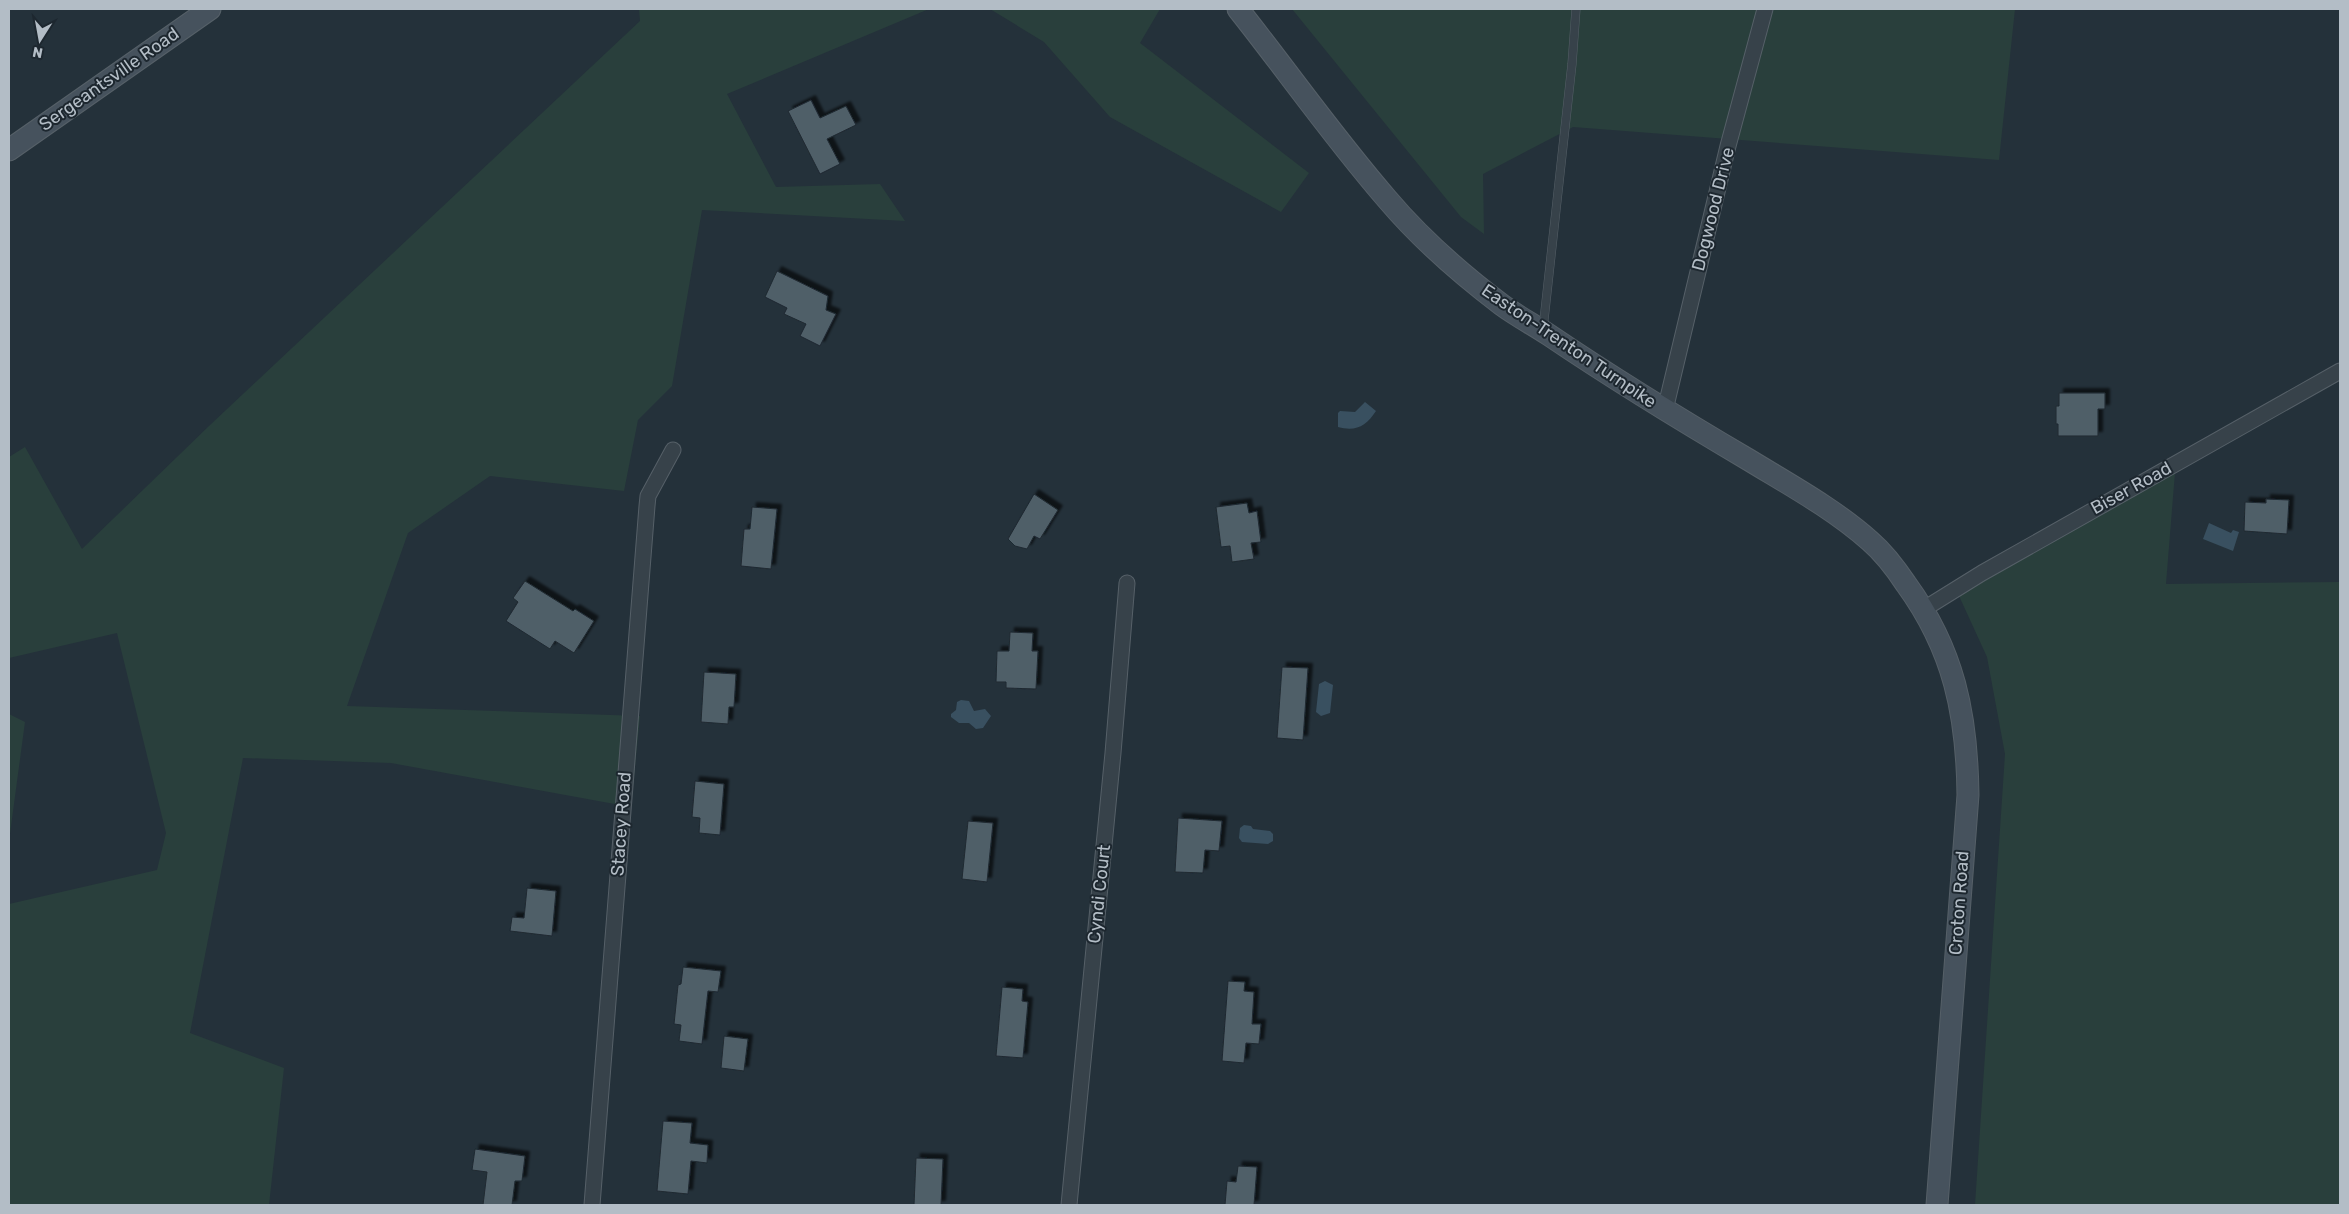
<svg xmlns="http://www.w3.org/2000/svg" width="2349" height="1214" viewBox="0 0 2349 1214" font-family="Rubik,sans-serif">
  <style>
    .green { fill: #293f3c }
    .water { fill: #395060 }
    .building { fill: #4f5e68; stroke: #1f2931; filter: url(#shadow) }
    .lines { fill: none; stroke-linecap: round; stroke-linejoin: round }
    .lane-casing { stroke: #566068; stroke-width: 9 }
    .street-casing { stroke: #566068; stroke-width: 17 }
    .secondary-casing { stroke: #566068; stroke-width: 23 }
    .lane { stroke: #37424a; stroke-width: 8 }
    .street { stroke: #37424a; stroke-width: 15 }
    .secondary { stroke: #46525d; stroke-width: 21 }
    .labels { text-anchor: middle; stroke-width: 4; stroke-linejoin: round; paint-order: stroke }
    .street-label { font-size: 18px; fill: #b3bdc6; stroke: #1d272f }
  </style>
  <defs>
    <filter id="shadow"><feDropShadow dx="4.5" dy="-4.5" stdDeviation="1" flood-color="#0009"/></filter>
  </defs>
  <rect width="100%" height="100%" fill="#24313a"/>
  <path class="green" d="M639,9H929L727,94L776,187L880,184L905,221L702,210L672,386L638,420L624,491L490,476L408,533L347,706L640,716L631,807L391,763L243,758L190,1033L284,1068L269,1205H9V904L157,870L166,833L117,633L9,658V457L25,447L82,549L209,426L640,21Z
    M990,9H1160L1140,43L1309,173L1281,212L1110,117L1044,42Z
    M1292,9H2015L1999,160L1573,127L1483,174L1484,234L1461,217Z
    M2176,460L2166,584L2340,582V1205H1975L2005,754L1987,657L1954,585Z
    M9,714L25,722L9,841Z"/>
  <path class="water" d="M1365,402L1376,411C1366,426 1356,432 1338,427V413L1340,411L1355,412Z
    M2209,523L2231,533L2233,530L2239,532L2233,551L2203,539Z
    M1325,681L1333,685L1330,713L1321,716L1316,712L1319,684Z
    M961,700L969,701L974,711L985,709L991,716L983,728L976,729L969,723H959L951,717V714L956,710L957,702Z
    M1244,825L1251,826L1253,829L1270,831L1273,834V841L1268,844L1242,842L1239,838L1240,828Z"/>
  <path class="building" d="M811,100L820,118L846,106L856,125L827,139L840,164L820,174L788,111Z
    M777,271L828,296L826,310L836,314L820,346L800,336L806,324L784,314L787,308L765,297Z
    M2059,393H2105V409H2098V436H2058V424H2056V406H2059Z
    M1034,494L1058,510L1040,539L1034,536L1027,549L1015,546L1008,539Z
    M2266,499L2289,500L2287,534L2244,531L2245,502L2266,503Z
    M1247,503L1249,513L1257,511L1261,542L1251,543L1254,559L1232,562L1230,546L1221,547L1216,507Z
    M752,507L777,509L771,569L741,566L744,529H750Z
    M525,581L573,611L575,609L594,621L574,653L555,641L550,649L506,621L518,602L513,598Z
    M1010,632L1033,633L1032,651H1038L1036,689L1006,688V682H996L997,651H1009Z
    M1282,667L1308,668L1303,740L1277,738Z
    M704,672L736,674L734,707H729L728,724L701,722Z
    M695,781L724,784L720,835L699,833L700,818L692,817Z
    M1178,818L1222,821L1219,851L1205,850L1203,873L1175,872Z
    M968,821L993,823L987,882L962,879Z
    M527,888L556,891L552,936L510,931L512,917L524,918Z
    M683,967L721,971L718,992L708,991L702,1044L679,1041L681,1025L674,1024L678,985L681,984Z
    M1228,981L1245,982L1244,991L1254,992L1252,1024H1261L1259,1044L1246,1043L1244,1063L1222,1061Z
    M1002,987L1023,989L1022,1001L1028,1002L1023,1058L996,1056Z
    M724,1036L748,1039L744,1071L721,1068Z
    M663,1121L692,1123L690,1143L708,1145L707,1163L691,1161L688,1194L657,1191Z
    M475,1149L525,1156L522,1181H515L512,1205H483L487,1172L472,1170Z
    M916,1158L943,1159L941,1205H914Z
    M1238,1166L1257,1167L1254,1205H1225L1227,1181L1236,1182Z"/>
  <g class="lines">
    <defs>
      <path id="lane" d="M1543,329L1572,64L1576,9"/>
      <path id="street" d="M1665,410L1728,146L1765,9
        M1924,609L1982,573L2340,371
        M592,1205L647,506L648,496L673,450
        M1069,1205L1113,753L1127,583"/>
      <path id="secondary" d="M1238,9C1288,72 1334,138 1387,199C1420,238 1461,274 1502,305C1517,316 1534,325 1549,335C1614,379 1681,420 1749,460C1790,485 1834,509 1870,541C1884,553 1896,569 1906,584C1954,650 1967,714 1968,795L1937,1205
        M9,150L210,9"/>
    </defs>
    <use href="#lane" class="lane-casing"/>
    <use href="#street" class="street-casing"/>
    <use href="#secondary" class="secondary-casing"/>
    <use href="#lane" class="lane"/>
    <use href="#street" class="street"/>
    <use href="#secondary" class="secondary"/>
  </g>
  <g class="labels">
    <g class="street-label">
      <text transform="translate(109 79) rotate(-35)" y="6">Sergeantsville Road</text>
      <text transform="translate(1713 209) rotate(-76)" y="6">Dogwood Drive</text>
      <text transform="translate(1569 346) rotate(34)" y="6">Easton-Trenton Turnpike</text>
      <text transform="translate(2131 488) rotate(-29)" y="6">Biser Road</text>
      <text transform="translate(621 824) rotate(-86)" y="6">Stacey Road</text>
      <text transform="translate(1099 894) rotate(-84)" y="6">Cyndi Court</text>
      <text transform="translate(1959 903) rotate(-86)" y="6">Croton Road</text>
    </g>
  </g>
  <rect width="2349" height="1214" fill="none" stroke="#b3bdc6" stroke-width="20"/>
  <g transform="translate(40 40) rotate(191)" stroke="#1d272f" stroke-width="4" paint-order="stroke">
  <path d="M0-4L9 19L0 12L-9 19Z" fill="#b3bdc6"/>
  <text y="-8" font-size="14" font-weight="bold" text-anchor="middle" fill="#b3bdc6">N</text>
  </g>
</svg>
